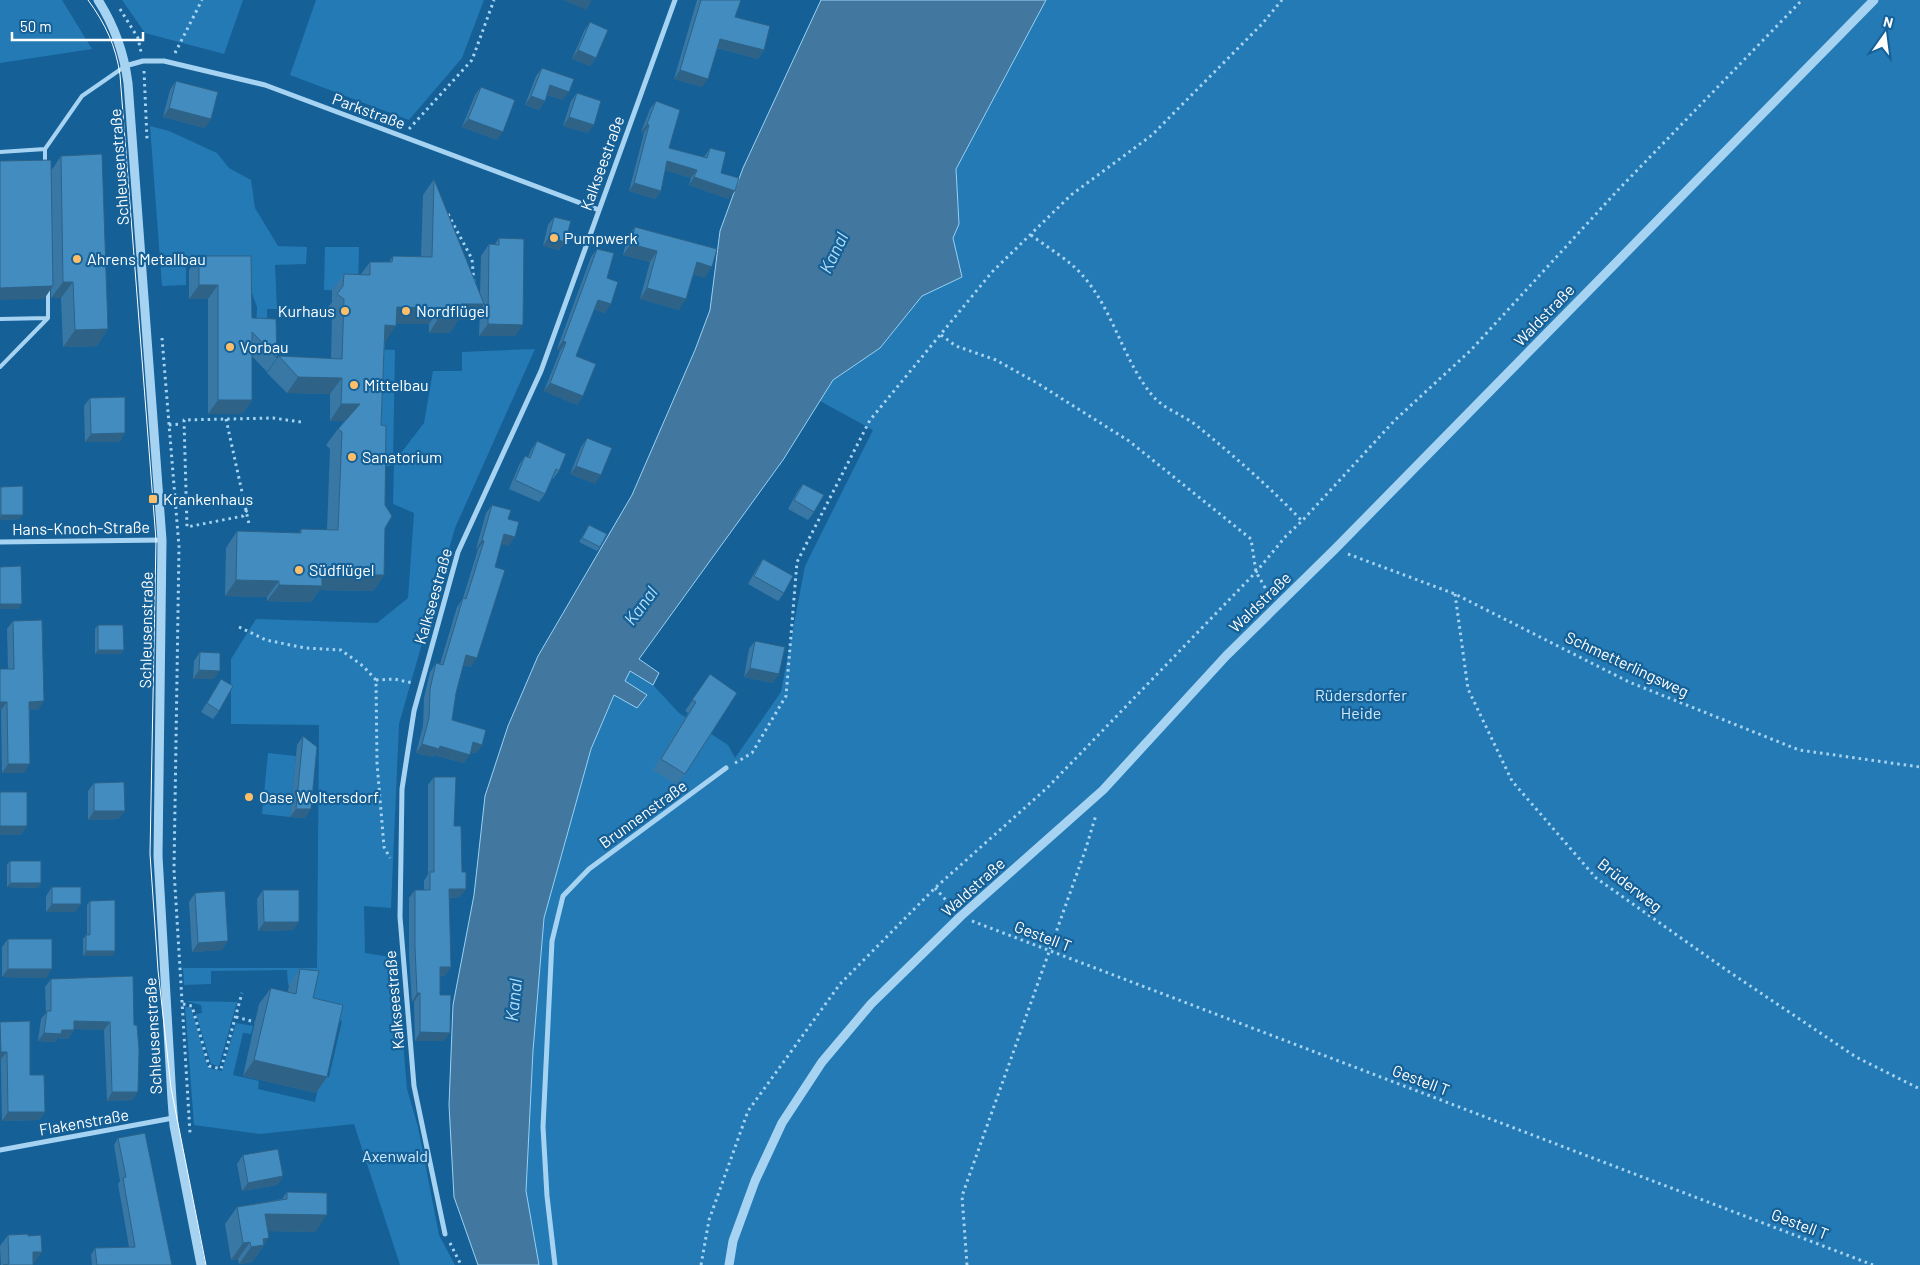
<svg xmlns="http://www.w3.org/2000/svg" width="1920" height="1265" viewBox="0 0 1920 1265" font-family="Barlow,sans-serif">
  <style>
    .green { fill: #247ab4 }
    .water { fill: #42789f; stroke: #99d1f5 }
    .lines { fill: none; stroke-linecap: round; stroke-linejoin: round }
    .path { stroke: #a7d3f2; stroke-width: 3; stroke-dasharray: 2.5 4; stroke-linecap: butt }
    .service { stroke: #a7d3f2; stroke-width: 4 }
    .minor { stroke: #a7d3f2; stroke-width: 5 }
    .tertiary { stroke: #a7d3f2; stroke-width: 9 }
    .tram { stroke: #fff; stroke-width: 1 }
    .wall { fill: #3978a5 }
    .shaded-wall { fill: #2e6286 }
    .building { fill: #428cc0; stroke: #2e6286 }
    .poi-dot { fill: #ffbe68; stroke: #156097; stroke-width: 2 }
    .labels { text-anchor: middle; stroke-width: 4.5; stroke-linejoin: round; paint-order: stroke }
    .street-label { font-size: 16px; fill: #fff; stroke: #156097 }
    .poi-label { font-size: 16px; fill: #fff; stroke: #156097; text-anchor: start }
    .park-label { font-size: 16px; fill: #ceeafc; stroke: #156097 }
    .water-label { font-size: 18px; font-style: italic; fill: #b3ddf9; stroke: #156097 }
  </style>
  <rect width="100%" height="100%" fill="#156097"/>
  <path class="green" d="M0,0H62L92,49L0,63Z
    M122,0H243L224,54L145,33Z
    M316,0H484L462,58L409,120L290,75Z
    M1046,0H1920V1265H539L526,1191L533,1051L544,918L591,749L614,695H646L625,681L630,671L653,685L679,713L728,745L735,758L781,692L805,566L873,430L820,401L833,380L880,348L922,296L962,277L953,238L959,224L956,169Z
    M150,126L169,131L217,153L229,168L251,180L255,208L278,246L307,247L306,264L275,265L277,309H267V329L256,330L257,307L245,274L207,261L186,266V285L162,286Z
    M325,247H359L358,291L324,290Z
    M371,349L395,350L393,463H390V466H374Z
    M535,349L455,528L399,724L391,908L364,906L365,953L396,958L407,1089L418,1127L439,1235L455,1265H400L354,1124L260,1134L194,1125L185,1007H191L208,1068L222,1071L236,1023L253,1026L251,1034L243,1033L233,1075L259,1081L258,1089L315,1102L321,1076L329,1077L342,1021L316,1015L300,985H288L287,970L211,971V984L184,985L183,968H317L319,725L231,724V659L256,619L377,623L408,598L414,513L393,504L394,462L424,423L433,371H462V352Z
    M268,753L296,756L290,817L262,814Z
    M185,1001L237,1002L219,1066L211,1064L196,1014L202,1013L201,1005Z"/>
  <path class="water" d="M821,0H1046L956,169L959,224L953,238L962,277L922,296L880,348L833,380L783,460L639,659L659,673L653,685L630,671L625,681L647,695L637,708L614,695L591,749L544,918L533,1051L526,1191L539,1265H478L454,1197L449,1105L453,1005L474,895L485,796L508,726L538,656L632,495L695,350L710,310L720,231L743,168Z"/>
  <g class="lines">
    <path class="path" d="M120,9L138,38L141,52
      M175,53L202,0
      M144,71L147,139
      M409,129L472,60L494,0
      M448,214L472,259L474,283
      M1031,235C1048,248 1071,261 1084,277C1114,312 1123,360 1152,395C1162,408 1183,415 1196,425C1234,456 1269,486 1302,521
      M941,335L956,346L996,360L1037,383L1129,441L1251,539L1256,572L1270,596
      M162,338L179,547L174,870L190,1133
      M226,419L249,524
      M169,425L182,424
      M247,510L243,516L187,527L184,420L273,418L301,422
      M1348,554L1455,594L1629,682L1799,750L1920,767
      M1455,594L1468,689L1512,781L1596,878L1725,969L1856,1057L1920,1089
      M239,627L266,640L305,648L341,650L363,666L376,680L377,763L384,847L390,858
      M376,680L394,679L413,683
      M735,763L752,753L786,696L797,562L870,420L992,272L1071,195L1152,135L1262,24L1282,0
      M935,888L953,908
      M972,921L1873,1265
      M183,1004L192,1006L209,1066L221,1069L242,993
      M236,1017L255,1022
      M450,1243L461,1265
      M701,1265L709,1220L748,1111L840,984L935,888L1048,787L1256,572L1286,536L1302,521L1395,420L1471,350L1618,190L1802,0
      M967,1265L962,1196L1085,851L1096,815"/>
    <path class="service" d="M0,152L45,149
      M45,164V149L82,96L124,67
      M0,319L48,318
      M0,367L48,318V288"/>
    <path class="minor" d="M125,66L143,61H164L265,85L599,210
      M0,542L162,540
      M0,1150L173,1118
      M445,1234L414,1086L400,917L402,789L414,711L458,552L541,371L675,0
      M555,1265L547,1196L543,1127L552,941L563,896L589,869L726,768"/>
    <path class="tertiary" d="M98,0C114,25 124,53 128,83L162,540L158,856L172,1100L174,1126L201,1265
      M729,1265L733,1241L755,1181L782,1123L822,1062L871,1004L961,916L1103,790L1226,656L1335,549L1874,0"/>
    <path class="tram" d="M88,0C105,23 116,46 120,75L156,540L150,854L158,970L171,1088L206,1265"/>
  </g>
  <path class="wall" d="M697,0H741L735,17L764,50L758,59L717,48L702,87L674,79Z
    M590,22L596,58L590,66L572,59L584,31Z
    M542,68L563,100L547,95L545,101L539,110L525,105L536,76Z
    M176,81L205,128L163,117L170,90Z
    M481,87L497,140L462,127L475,95Z
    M577,93L588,133L563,126L571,101Z
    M656,101L669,148L704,157L710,148L721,173L729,199L689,185L691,178L665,170L661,191L655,199L629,191L644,133L641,132L650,109Z
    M61,156L108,329L97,346L63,347L61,298H51V288L44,299L51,171Z
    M434,179L480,294L481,256L489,244H495L499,238L515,336H479L480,310L473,320H458L450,333H429V324H396L385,342L381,425L385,528L384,575L373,591L319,590L311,602L267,601V597L225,596L226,548L237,531L299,533L301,529L327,530L330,449L326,445L338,429L345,421H330V394L287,393L267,373L279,356L331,359L332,315L326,310L332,302V290L344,274H361L370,262H389L393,256L421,257L423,195Z
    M554,217L565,242L559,250L543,246L548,225Z
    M635,227L705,278L693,274L679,310L640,299L650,262L623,255L627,238Z
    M597,249L607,278L605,313L594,309L576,356L583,396L577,405L544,391L560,351L557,349L591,257Z
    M199,256L252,318L277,358L267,372L252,356V400L242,414H208V299H189V270Z
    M90,398L125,433L119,442H85L84,406Z
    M587,438L595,484L570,474L581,447Z
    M537,441L559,471L553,479H552L545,494L539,502L509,489L519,465L525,456L528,457L531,450Z
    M803,484L814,512L808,520L788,509L797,492Z
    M1,487L20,519L0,520V488Z
    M492,505L508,519L509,546L501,543L471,667L463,665L456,693L452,720L482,745L476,753L470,752L464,763L434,755L433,757L416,753L423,726L424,698L430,672L436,663L440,664L457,607L463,598L478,549H476L486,513Z
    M589,525L600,547L597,551L579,542Z
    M763,559L784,593L778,601L748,584L757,568Z
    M13,621L38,710H30L24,773H2L1,710L8,669L7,629Z
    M98,625L121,654H95V629Z
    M755,641L773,683L744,677L749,649Z
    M200,652L214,679H193L194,661Z
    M710,674L685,774L677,785L653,770L688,713L685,711Z
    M221,679L219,711L213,719L201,712Z
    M303,736L305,818L290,817L297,745Z
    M434,777L454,826L460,897L449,898L445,976H440V995L444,1041H415L414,1002H412L409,955V898L415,890H424V881L428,874V785Z
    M94,783L119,819L88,820V791Z
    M10,861L41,883L38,888L7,887V865Z
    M52,887L75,912H46V896Z
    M263,890L293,930L258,931L257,899Z
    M195,893L222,950L192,952L189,902Z
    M90,901L115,951L112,956H83V939L86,935H87V905Z
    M8,939L46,978L2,977V947Z
    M300,969L327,1077L316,1093L243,1076L259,1004L271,988L288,992L289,985Z
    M133,976V1100L107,1101L104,1030L74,1029L68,1039L57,1038L55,1042L38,1041L41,1019L46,1013L45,987L51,979Z
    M0,1022L30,1075L45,1112L39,1120L2,1121Z
    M118,1138L172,1265H92L91,1255L95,1248L129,1247L118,1184L120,1181L114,1145Z
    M243,1155L283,1176L277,1185L242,1191L237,1164Z
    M287,1192L315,1232L268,1231L264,1245L252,1262L239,1264L238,1259L231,1260L225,1224L237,1207L282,1199Z
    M8,1235L28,1236L42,1252L33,1263V1265H1L0,1246Z"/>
  <path class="shaded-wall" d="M563,0H589L592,1L586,10Z
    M720,39L764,50L758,59L714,47Z
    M578,50L596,58L590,66L572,59Z
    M680,70L708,79L702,87L674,79Z
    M550,85L569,92L563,100L544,94Z
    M531,96L545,101L539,110L525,105Z
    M169,108L211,119L205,128L163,117Z
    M569,117L594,125L588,133L563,126Z
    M468,119L503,132L497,140L462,127Z
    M647,124L649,125L644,133L641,132Z
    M667,161L697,170L691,178L661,169Z
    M694,177L735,191L729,199L689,185Z
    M634,183L661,191L655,199L629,191Z
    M549,237L565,242L559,250L543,246Z
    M631,244L657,251L650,262L623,255Z
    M697,262L712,267L705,278L689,273Z
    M63,282H73L61,298H51Z
    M199,285H218L208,299H189Z
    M53,286L44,299L0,300V288Z
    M647,288L686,299L679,310L640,299Z
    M598,300L611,304L605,313L592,308Z
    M461,304H484L473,320H458L450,333H429L440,316Z
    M397,307L440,308L429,324H385Z
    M488,324L523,325L515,336H479Z
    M385,325L396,326L385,342Z
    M108,329L97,346L63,347L75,330Z
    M563,341L566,342L560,351L557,349Z
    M298,377L342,378L330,394L287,393Z
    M550,383L583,396L577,405L544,391Z
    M218,400H252L242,414H208Z
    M341,404H360L349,421H330Z
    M125,433L119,442H85L91,434Z
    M576,466L601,475L595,484L570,474Z
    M1,515H23L20,519L0,520V517Z
    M504,534L515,537L509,546L498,543Z
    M482,540L484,541L478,549H476Z
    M322,574L384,575L373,591L319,590L311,602L267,601L279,585Z
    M236,580L279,581L267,597L225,596Z
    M0,604H22L19,609H0Z
    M98,650H124L121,654H95Z
    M466,655L477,658L471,667L460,664Z
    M750,668L779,674L773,683L744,677Z
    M199,670L220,671L214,679H193Z
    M44,701L38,710H23L29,702Z
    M0,702H7L1,710H0Z
    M473,742L482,745L476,753L467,751Z
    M422,744L440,746L470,755L464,763L434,755L433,757L416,753Z
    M8,764H30L24,773H2Z
    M296,809H311L305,818L290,817Z
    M94,811H125L119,819L88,820Z
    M0,826H27L21,835H0Z
    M10,883H41L38,888L7,887Z
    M449,889H466L460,897L443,898Z
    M52,904H81L75,912H46Z
    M264,922H299L293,930L258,931Z
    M228,941L222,950L192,952L198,943Z
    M86,951H115L112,956H83Z
    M440,967H451L445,976L435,975Z
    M8,969H52L46,978L2,977Z
    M417,993H420L414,1002H412Z
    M74,1021L110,1022L104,1030L68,1029Z
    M62,1030H74L68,1039L57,1038L55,1042L38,1041L44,1033Z
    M420,1032L450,1033L444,1041H415Z
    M1,1052H7L0,1060V1053Z
    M254,1060L327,1077L316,1093L243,1076Z
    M112,1092H138L133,1100L107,1101Z
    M8,1112H45L39,1120L2,1121Z
    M283,1176L277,1185L242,1191L248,1183Z
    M265,1214L327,1215L315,1232L253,1231Z
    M269,1238L252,1262L239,1264L251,1247L263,1239Z
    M250,1242L238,1259L231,1260L243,1243Z
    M33,1252H42L34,1263H25Z"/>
  <path class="building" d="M701,0H741L735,17L770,26L764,50L720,39L708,79L680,70Z
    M590,22L608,30L596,58L578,50Z
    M542,68L574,79L569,92L550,85L545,101L531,96Z
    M176,81L218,92L211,119L169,108Z
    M481,87L515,100L503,132L468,119Z
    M577,93L601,101L594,125L569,117Z
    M656,101L680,110L669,148L707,158L710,148L726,152L721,173L739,178L735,191L694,177L697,170L667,161L661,191L634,183L649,125L647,124Z
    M102,154L108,329L75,330L73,282H63L61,156Z
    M51,160L53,286L0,288V161Z
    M434,179L484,304H461V316H440V308L397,307L396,326L385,325L381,425L386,426L385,505L392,516L385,528L384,575L322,574V586L279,585V581L236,580L237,531L301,533V529L338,530L342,432L338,429L360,404H341L342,378L298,377L279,356L342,359L344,299L337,294L343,286L344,274L370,275V262H392L393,256L432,257Z
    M554,217L571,221L565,242L549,237Z
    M635,227L717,249L712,267L697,262L686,299L647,288L657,251L631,244Z
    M499,238L524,239L523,325L488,324L489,244L499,245Z
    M597,249L614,253L607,278L618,282L611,304L598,300L576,356L596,364L583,396L550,383L566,342L563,341Z
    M199,256H251L252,318L276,319L277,358L252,332V400H218V285H199Z
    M125,397V433L91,434L90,398Z
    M587,438L612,448L601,475L576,466Z
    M537,441L566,454L559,471L556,469L545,494L515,480L525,456L530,458Z
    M803,484L824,495L814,512L794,500Z
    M23,486V515H1V487Z
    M492,505L511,510L508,519L519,522L515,537L504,534L495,567L505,570L477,658L466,655L456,693L452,720L486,730L482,745L473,742L470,755L440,746L439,749L422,744L429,718L430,689L436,663L443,665L463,598L466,599L484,541L482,540Z
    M589,525L607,534L600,547L582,538Z
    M763,559L793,576L784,593L754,576Z
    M21,566L22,604H0V567Z
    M42,620L44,701L29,702L30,764H8L7,702H0V669H14L13,621Z
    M98,625H123L124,650H98Z
    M755,641L785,647L779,674L750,668Z
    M200,652L220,653V671L199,670Z
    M710,674L737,693L685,774L661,759L696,702L692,700Z
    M221,679L233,686L219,711L207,703Z
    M303,736L317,747L311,809H296Z
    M434,777H456L454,826H461L462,872H466V889H449L451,967H440V995H451L450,1033L420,1032V993H417L415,947V890H430V872H434Z
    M124,782L125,811H94V783Z
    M0,792H27V826H0Z
    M10,861H41V883H10Z
    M52,887H81V904H52Z
    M263,890H299V922H264Z
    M225,891L228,941L198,943L195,893Z
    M115,900V951H86V935H90V901Z
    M8,939H52V969H8Z
    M300,969L319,971L313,998L343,1005L327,1077L254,1060L271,988L296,994Z
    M133,976L134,1025H137L139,1050L138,1092H112L110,1022L74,1021V1030H62L61,1034L44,1033L47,1011H51V979Z
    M30,1021V1075H44L45,1112H8L7,1052H1L0,1022Z
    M145,1133L172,1265H97L95,1248L135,1247L123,1178L126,1177L118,1138Z
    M278,1149L283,1176L248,1183L243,1155Z
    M287,1192L327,1193V1215L265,1214L269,1238L263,1239L264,1245L251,1247L250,1242L243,1243L237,1207L287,1199Z
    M28,1234V1236L41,1235L42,1252H33V1265H3L9,1264L8,1235Z"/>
  <g class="poi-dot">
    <circle cx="554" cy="238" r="5"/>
    <circle cx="77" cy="259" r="5"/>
    <circle cx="345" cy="311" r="5"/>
    <circle cx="406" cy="311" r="5"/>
    <circle cx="230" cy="347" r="5"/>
    <circle cx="354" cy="385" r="5"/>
    <circle cx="352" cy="457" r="5"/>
    <rect x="148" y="494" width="10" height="10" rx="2.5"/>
    <circle cx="299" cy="570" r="5"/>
    <circle cx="249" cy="797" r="5"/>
  </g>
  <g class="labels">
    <g class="street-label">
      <text transform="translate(369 111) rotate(20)" y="6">Parkstraße</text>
      <text transform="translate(602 163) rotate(-70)" y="6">Kalkseestraße</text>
      <text transform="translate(119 167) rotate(-94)" y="6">Schleusenstraße</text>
      <text transform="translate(1544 315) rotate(-46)" y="6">Waldstraße</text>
      <text transform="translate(81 528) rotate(-1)" y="6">Hans-Knoch-Straße</text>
      <text transform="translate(433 596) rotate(-74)" y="6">Kalkseestraße</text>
      <text transform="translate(1260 602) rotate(-44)" y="6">Waldstraße</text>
      <text transform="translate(146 630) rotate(-89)" y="6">Schleusenstraße</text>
      <text transform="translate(1627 664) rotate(25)" y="6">Schmetterlingsweg</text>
      <text transform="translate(643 814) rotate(-36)" y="6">Brunnenstraße</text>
      <text transform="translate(1630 885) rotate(38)" y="6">Brüderweg</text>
      <text transform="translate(973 887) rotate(-42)" y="6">Waldstraße</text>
      <text transform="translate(1043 936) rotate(21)" y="6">Gestell T</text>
      <text transform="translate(394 1000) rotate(-95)" y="6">Kalkseestraße</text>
      <text transform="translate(153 1036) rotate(-93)" y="6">Schleusenstraße</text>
      <text transform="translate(1421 1080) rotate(21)" y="6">Gestell T</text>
      <text transform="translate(84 1122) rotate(-10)" y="6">Flakenstraße</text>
      <text transform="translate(1800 1224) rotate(21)" y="6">Gestell T</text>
    </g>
    <g class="poi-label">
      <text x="564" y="244">Pumpwerk</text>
      <text x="87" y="265">Ahrens Metallbau</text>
      <text x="335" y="317" text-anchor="end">Kurhaus</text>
      <text x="416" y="317">Nordflügel</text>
      <text x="240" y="353">Vorbau</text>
      <text x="364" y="391">Mittelbau</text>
      <text x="362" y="463">Sanatorium</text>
      <text x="163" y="505">Krankenhaus</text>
      <text x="309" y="576">Südflügel</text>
      <text x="259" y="803">Oase Woltersdorf</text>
    </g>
    <g class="park-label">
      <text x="1361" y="701">Rüdersdorfer<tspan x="1361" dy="18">Heide</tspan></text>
      <text x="395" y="1162">Axenwald</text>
    </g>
    <g class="water-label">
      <text transform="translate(834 253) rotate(-64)" y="6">Kanal</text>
      <text transform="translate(641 606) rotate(-53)" y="6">Kanal</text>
      <text transform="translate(514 1000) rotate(-84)" y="6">Kanal</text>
    </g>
  </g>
  <g transform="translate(1885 35) rotate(14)" stroke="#156097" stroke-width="4" paint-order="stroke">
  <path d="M0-4L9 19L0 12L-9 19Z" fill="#ffffff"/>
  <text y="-8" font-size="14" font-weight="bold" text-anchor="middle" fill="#ffffff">N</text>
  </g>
  <path d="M12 32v8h131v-8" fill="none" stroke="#ffffff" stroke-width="2.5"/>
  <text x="20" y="32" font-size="15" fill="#ffffff" stroke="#156097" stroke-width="4" paint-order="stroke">50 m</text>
</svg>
